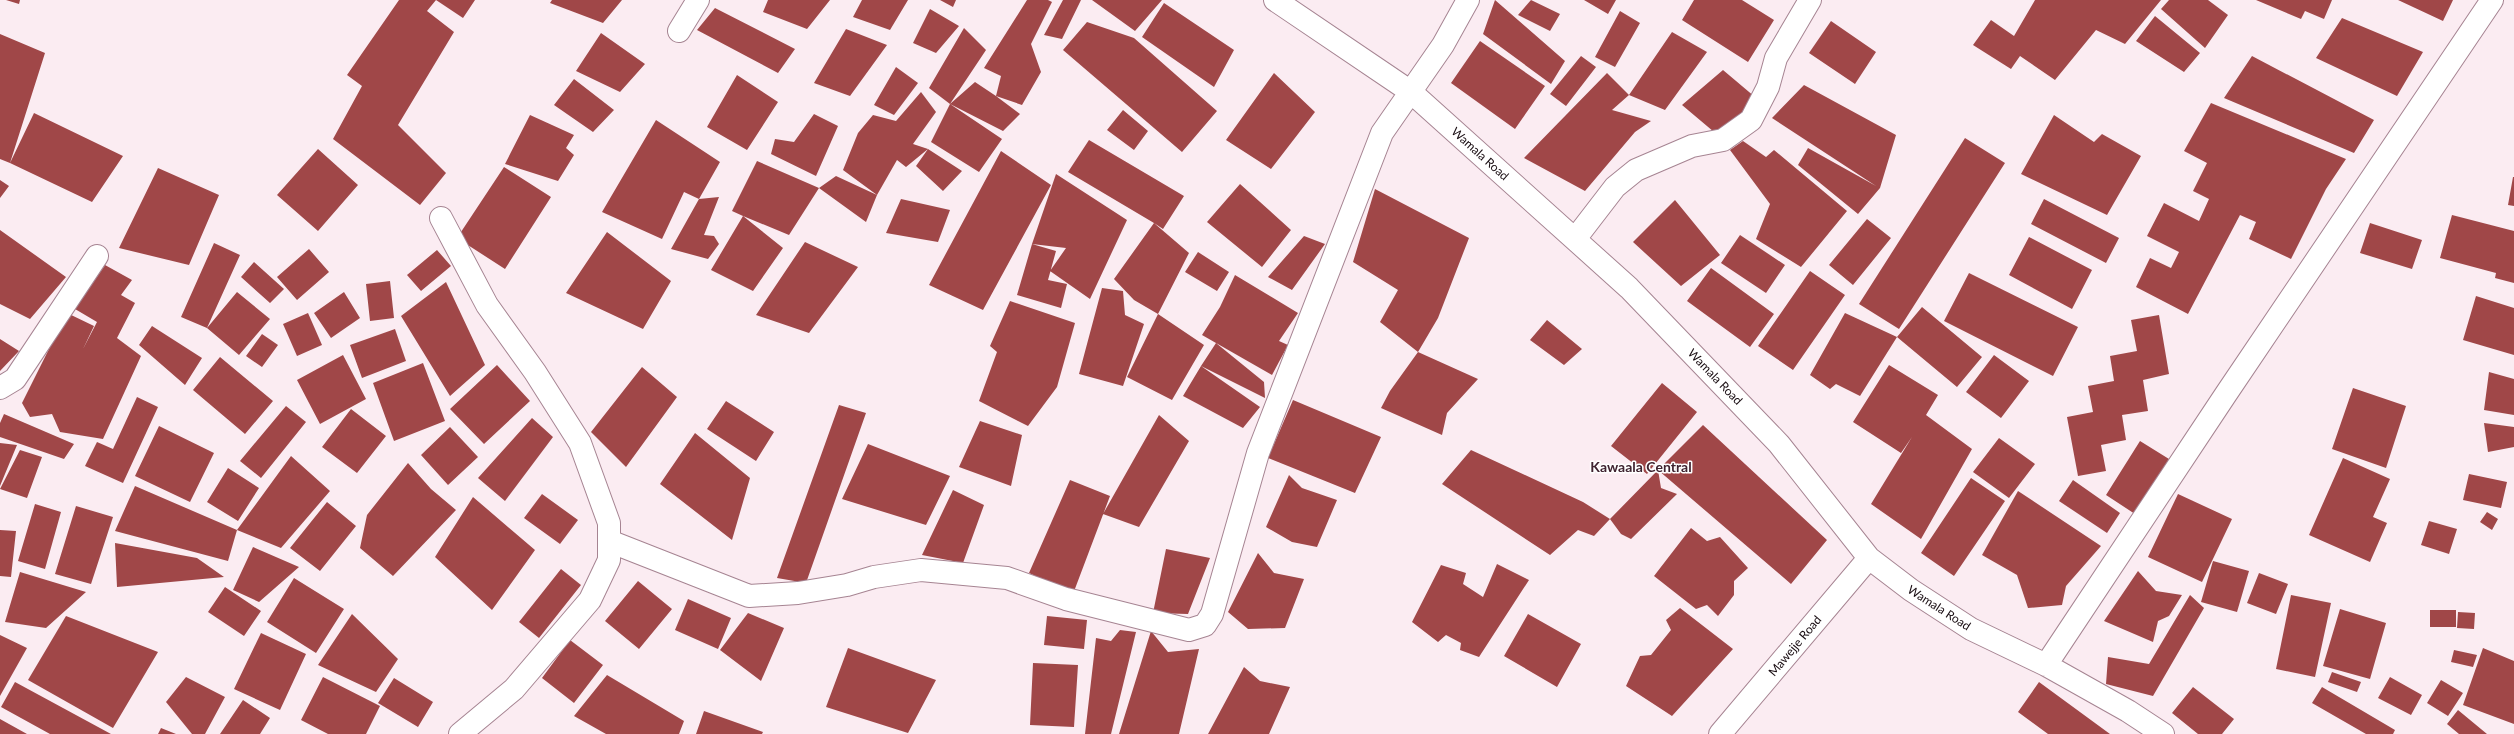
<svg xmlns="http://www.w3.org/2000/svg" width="2514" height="734" viewBox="0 0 2514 734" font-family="Lato,sans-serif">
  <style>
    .building { fill: #a04748 }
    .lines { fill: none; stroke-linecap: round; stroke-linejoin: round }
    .minor-casing { stroke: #a68492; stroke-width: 24 }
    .minor { stroke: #fff; stroke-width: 22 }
    .labels { text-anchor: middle; stroke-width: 3; stroke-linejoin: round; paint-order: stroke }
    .street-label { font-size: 12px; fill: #180c11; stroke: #fff }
    .quarter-label { font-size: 14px; font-weight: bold; fill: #3f2330; stroke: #fff }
  </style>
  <rect width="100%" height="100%" fill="#fbecf2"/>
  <path class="building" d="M6,0H20L19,4Z
    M399,0H475L463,18L436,0L427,11L454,32L398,125L446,173L420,205L333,139L362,86L347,75Z
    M552,0H622L603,23L550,3Z
    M768,0H830L807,29L763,12Z
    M862,0H908L890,30L853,17Z
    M940,0H956L953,7Z
    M1027,0H1048L1052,2L1031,44L1041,72L1022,105L996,96L1020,114L1003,131L950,104L929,88L964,28L986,50L950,104L975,82L996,96L1001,76L984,68Z
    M1063,0H1081L1062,39L1044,35Z
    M1092,0H1162L1135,31Z
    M1495,0L1565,61L1551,84L1483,34Z
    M1531,0L1560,14L1550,31L1518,15Z
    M1584,0H1616L1608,14Z
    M1694,0H1742L1774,20L1748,62L1682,20Z
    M2035,0H2161L2125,44L2096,30L2055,80L2020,56L2011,69L1973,45L1991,20L2014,36Z
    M2169,0H2208L2228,15L2205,48L2161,9Z
    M2256,0H2332L2324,19L2305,11L2301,19Z
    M2398,0H2453L2443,21Z
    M1164,3L1234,50L1214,87L1142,37Z
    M715,8L795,49L778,73L697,30Z
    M930,9L959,26L936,53L913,43Z
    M1620,11L1640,23L1615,67L1595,57Z
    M2155,16L2200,53L2184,72L2136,41Z
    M2342,18L2423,52L2397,96L2316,58Z
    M1831,21L1876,52L1855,84L1809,53Z
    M1087,22L1134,38L1217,111L1182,152L1063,50Z
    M846,29L887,45L850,96L814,83Z
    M1672,32L1707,52L1665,110L1629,95Z
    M601,33L645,64L620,92L576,71Z
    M0,34L45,53L10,163L0,159Z
    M1480,41L1545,86L1515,129L1451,83Z
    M1581,56L1596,67L1566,106L1550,94Z
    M2252,56L2374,120L2354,153L2224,98Z
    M896,67L918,83L894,115L874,105Z
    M1723,70L1755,97L1720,137L1682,105Z
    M1274,73L1315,112L1271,169L1226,140Z
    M1607,73L1629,95L1612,110L1651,121L1635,132L1585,191L1524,158Z
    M737,75L778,102L747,150L707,127Z
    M574,79L614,110L593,132L554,105Z
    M1804,85L1896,135L1880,188L1858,214L1798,165L1808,148L1876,186L1772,118Z
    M921,92L936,112L913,144L928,149L962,171L943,191L916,166L928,149L906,167L897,160L877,195L866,222L819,188L836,176L877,195L843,170L858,133L873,115L896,121Z
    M2211,103L2346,159L2326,189L2291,259L2249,239L2256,222L2240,215L2188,314L2136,287L2150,258L2171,268L2179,252L2147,236L2164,203L2199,221L2209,199L2193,191L2207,163L2184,151Z
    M950,104L1002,139L979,172L931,142Z
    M1123,110L1148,131L1134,150L1107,130Z
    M34,113L123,156L92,202L10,163Z
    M814,114L838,126L816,176L771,154L775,139L794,142Z
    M530,115L574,135L566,148L574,155L558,181L505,164Z
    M2054,115L2094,142L2102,134L2141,156L2107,215L2021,174Z
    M656,120L720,162L699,199L684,192L662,239L602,212Z
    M1965,138L2005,163L1899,329L1859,304Z
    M1089,140L1184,196L1163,229L1154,223L1189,253L1158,314L1134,300L1114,279L1154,223L1068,172Z
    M1743,141L1766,157L1774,150L1847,211L1801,267L1756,239L1770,204L1730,150Z
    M318,149L358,185L318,231L277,195Z
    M1001,151L1051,185L983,310L929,285Z
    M757,161L819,188L789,235L743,216L783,248L753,291L711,270L743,216L732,211Z
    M504,167L551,197L505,269L457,238Z
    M158,168L219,195L189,265L119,248Z
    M1056,174L1127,220L1090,299L1050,271L1066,248L1032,244Z
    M2513,177H2514V206L2508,205Z
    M0,180L9,186L0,198Z
    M1240,184L1291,230L1262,267L1207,222Z
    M1375,189L1469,238L1438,318L1418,352L1380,322L1398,290L1353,262Z
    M719,197L704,235L714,236L719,244L708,259L671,249L699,199Z
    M901,199L950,210L938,242L886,233Z
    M2044,199L2119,238L2106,263L2031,224Z
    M1675,200L1720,255L1681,286L1633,242Z
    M2452,215L2514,231V283L2495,278L2496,273L2440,258Z
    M1867,219L1891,238L1853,285L1829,265Z
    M2370,223L2422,240L2412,269L2360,253Z
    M0,230L66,277L30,319L0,304Z
    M607,232L671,281L643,329L566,293Z
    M1740,235L1785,265L1766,293L1721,263Z
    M1304,236L1325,244L1292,290L1268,277Z
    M2029,237L2092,270L2072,309L2009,275Z
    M805,242L858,267L809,333L756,315Z
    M214,243L240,255L207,328L181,317Z
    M1032,244L1056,251L1048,280L1067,284L1061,308L1017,295Z
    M309,249L329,272L297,300L277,277Z
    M437,250L451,266L421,291L407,275Z
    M1198,252L1229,272L1217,291L1185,272Z
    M254,262L284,289L270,303L241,277Z
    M105,265L132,280L121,295L135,303L117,338L141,356L103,439L60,432L52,414L30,417L22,403L67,313L94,326L83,349L97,322L75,309Z
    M1711,268L1774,314L1750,347L1687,301Z
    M1810,271L1845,295L1793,370L1758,346Z
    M1969,273L2078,327L2053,376L1944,321Z
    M1235,275L1298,313L1279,341L1288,345L1272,375L1216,343L1264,382L1265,398L1201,366L1216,343L1202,335L1220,307Z
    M390,281L394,318L370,321L366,284Z
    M446,282L485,365L450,396L401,316Z
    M1102,288L1123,291L1125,315L1144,324L1123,386L1079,374Z
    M237,292L270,319L239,355L207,328Z
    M344,292L360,318L331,338L314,313Z
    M2476,296L2514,308V355L2463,340Z
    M1010,301L1075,323L1057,387L1028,426L979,401L997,352L990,346Z
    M1922,307L1982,357L1957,387L1897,337Z
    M308,313L322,345L297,356L283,324Z
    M1845,313L1897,337L1860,396L1836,384L1830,389L1810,375Z
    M1158,314L1204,345L1172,400L1127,377Z
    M2159,315L2169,374L2143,380L2148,411L2122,415L2126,440L2101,445L2106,471L2078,476L2067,417L2093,412L2088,386L2114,381L2110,356L2137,351L2131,320Z
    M1547,320L1582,349L1564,365L1530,340Z
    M152,326L202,358L185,385L139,345Z
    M395,329L406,361L362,378L350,345Z
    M262,334L278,345L262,367L246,356Z
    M0,339L19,351L0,371Z
    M1418,352L1478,379L1447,413L1442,435L1381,408L1390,391Z
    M343,355L366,399L320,424L297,380Z
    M1994,355L2029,381L2001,418L1966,392Z
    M220,357L273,401L245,434L193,390Z
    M423,363L445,421L394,441L373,383Z
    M497,365L530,401L484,444L450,409Z
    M1889,365L1938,395L1926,415L1972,449L1921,539L1871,504L1912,437L1901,453L1853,422Z
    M1201,366L1260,407L1243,428L1183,396Z
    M642,367L677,397L626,467L591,432Z
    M2489,372L2514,379V415L2484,410Z
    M1662,383L1697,412L1647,474L1611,446Z
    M2353,388L2406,406L2386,468L2332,449Z
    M137,397L158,407L123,483L85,466L97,442L113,449Z
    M1293,400L1381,437L1355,493L1268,458Z
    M726,401L774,432L756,461L707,429Z
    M839,405L866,413L806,583L777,578Z
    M286,406L306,422L261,478L240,461Z
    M351,409L386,436L357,473L322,447Z
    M4,414L74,444L64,459L0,437V423Z
    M1159,415L1189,441L1139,527L1103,514Z
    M532,418L553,437L505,501L478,478Z
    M980,421L1022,435L1011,486L959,467Z
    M2484,423L2514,427V447L2488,452Z
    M1703,425L1827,540L1791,584L1658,470Z
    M159,426L214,453L190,502L135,476Z
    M450,427L478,457L448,485L421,455Z
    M695,433L750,478L732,540L660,484Z
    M1999,438L2035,464L2009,498L1973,472Z
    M2140,441L2169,459L2135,514L2106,495Z
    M0,443L17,445L0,486Z
    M868,444L950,476L926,525L842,499Z
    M20,450L42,457L27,498L0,489Z
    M1471,450L1583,502L1610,519L1658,470L1661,488L1677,494L1631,539L1621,534L1610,519L1594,536L1578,530L1550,555L1442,484Z
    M291,456L330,491L281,548L237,530Z
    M2343,458L2390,479L2373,517L2387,523L2370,562L2309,535Z
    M408,463L431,489L456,510L393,576L360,548L367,515Z
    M228,468L259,488L238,521L207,502Z
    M2469,474L2507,482L2501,508L2463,500Z
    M1289,475L1302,488L1337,500L1317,547L1292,542L1266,527Z
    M1971,478L2005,501L1954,576L1921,553Z
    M1070,480L1110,496L1073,594L1029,573Z
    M2073,480L2120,513L2107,533L2059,501Z
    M135,486L237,530L228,561L115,531Z
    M953,490L984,505L963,563L922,555Z
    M2018,491L2101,546L2066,586L2062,605L2028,608L2017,575L1982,555Z
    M542,494L578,520L560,544L524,518Z
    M2178,494L2232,519L2202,582L2148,557Z
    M473,497L535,550L492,610L435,557Z
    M327,502L356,526L320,571L290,548Z
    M35,504L61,512L45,569L18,561Z
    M76,506L113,517L91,584L55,574Z
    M2487,512L2498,519L2492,530L2480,522Z
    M2429,521L2457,529L2449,554L2421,545Z
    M1691,528L1707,541L1720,537L1748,568L1734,581V595L1718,616L1707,605L1696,609L1654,576Z
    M0,530L16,531L11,577L0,576Z
    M115,543L197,558L224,577L117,587Z
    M253,547L299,567L259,602L233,590Z
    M1166,549L1210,558L1188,614L1153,613Z
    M1258,553L1274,573L1304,579L1285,628L1248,629L1228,612Z
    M2213,561L2249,571L2237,612L2201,602Z
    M1497,564L1529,580L1479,657L1460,650L1461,643L1446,635L1438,642L1412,622L1441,565L1466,573L1463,584L1483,597Z
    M561,569L581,585L539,638L519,622Z
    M2138,571L2156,591L2182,595L2169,616L2158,621L2153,642L2104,621Z
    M20,572L86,592L46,628L5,622Z
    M2259,573L2288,584L2276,614L2247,603Z
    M294,578L344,609L316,653L267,622Z
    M638,581L672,609L639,649L605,621Z
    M225,587L261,611L244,636L208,612Z
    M2190,595L2204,608L2153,696L2106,684L2108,657L2149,664Z
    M2291,595L2331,603L2315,677L2276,669Z
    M688,599L731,618L718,649L675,630Z
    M1680,608L1733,649L1672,716L1626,686L1640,656L1651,655L1671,630L1666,620Z
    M2340,609L2386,623L2370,679L2323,666Z
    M2430,610H2456V627H2430Z
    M2458,612L2475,613L2474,629L2457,628Z
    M748,613L784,628L761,681L720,650Z
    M352,614L398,659L376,692L318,665Z
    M1528,614L1581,644L1557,687L1504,656Z
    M66,616L158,652L113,728L28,680Z
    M1047,616L1087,620L1084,649L1044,645Z
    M1120,630L1136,632L1111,734H1085L1096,638L1111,641Z
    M1151,631L1168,652L1199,649L1179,734H1119Z
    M261,633L306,654L280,710L234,689Z
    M0,635L27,648L0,696Z
    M570,640L603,665L574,703L542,678Z
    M848,648L936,680L908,733L826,707Z
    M2483,648L2514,661V724L2463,705Z
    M2454,650L2477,655L2473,667L2451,662Z
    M1033,663L1078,665L1074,727L1030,725Z
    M1244,667L1260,681L1290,687L1269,734H1208Z
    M2332,672L2361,682L2357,692L2328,682Z
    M607,675L684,721L679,734H606L574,716Z
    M186,677L225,697L205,734H192L166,702Z
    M323,677L380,706L366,734H328L301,720Z
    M2390,677L2422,695L2411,715L2378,698Z
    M394,678L433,702L418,727L378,703Z
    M2441,680L2463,693L2448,716L2427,703Z
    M15,682L111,734H50L1,707Z
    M2039,682L2110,734H2048L2018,712Z
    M2193,687L2234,719L2222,734H2198L2172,713Z
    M2322,687L2395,730L2393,734H2366L2312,703Z
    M243,700L270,718L260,734H220Z
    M2458,710L2487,734H2459L2447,724Z
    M704,711L763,732L762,734H696Z
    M0,719L27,734H0Z
    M161,728L176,734H158Z"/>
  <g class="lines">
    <defs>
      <path id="minor" d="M1275,0L1411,92L1629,288L1779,444L1869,558L1911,590L1971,629L2046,665L2128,711L2163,734
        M679,31L698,0
        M441,218L487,305L535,372L580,443L609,523V560L590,600L514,689L460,734
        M1575,239L1615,187L1636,170L1692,146L1723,140L1751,120L1768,87L1776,58L1810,0
        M0,388L15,379L97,256
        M609,541L749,596L798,593L847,585L874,577L921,570L1007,578L1066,599L1189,630L1205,625L1212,614L1258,453L1382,133L1443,45L1468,0
        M2046,665L2226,394L2492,0
        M1720,734L1869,558"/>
    </defs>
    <use href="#minor" class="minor-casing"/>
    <use href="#minor" class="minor"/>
  </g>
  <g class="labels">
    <g class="street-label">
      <text transform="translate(1480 154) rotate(42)" y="4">Wamala Road</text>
      <text transform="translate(1715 377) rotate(46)" y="4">Wamala Road</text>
      <text transform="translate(1939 608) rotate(33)" y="4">Wamala Road</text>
      <text transform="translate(1795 646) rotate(-50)" y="4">Mawejje Road</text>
    </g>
    <g class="quarter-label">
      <text x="1641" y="472">Kawaala Central</text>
    </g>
  </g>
</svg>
